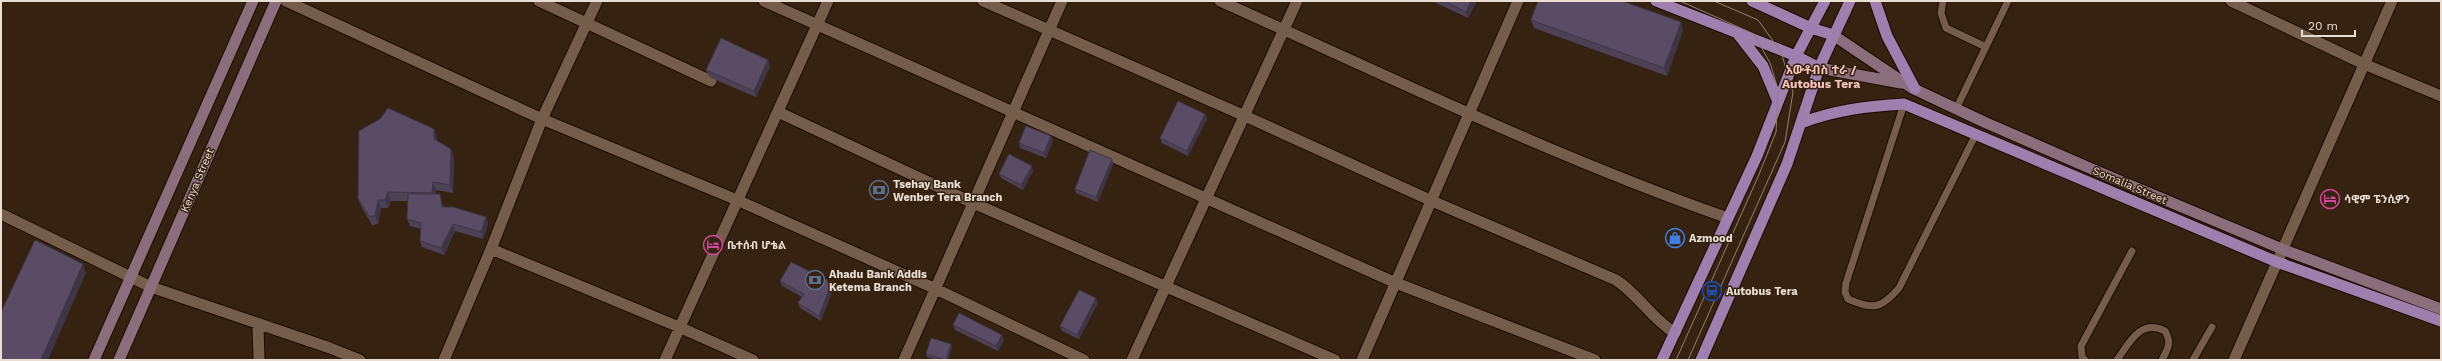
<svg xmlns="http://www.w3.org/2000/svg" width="2442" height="361" viewBox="0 0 2442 361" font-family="'Work Sans','Noto Sans Ethiopic',sans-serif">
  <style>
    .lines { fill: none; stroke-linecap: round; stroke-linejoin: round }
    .service-casing { stroke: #1d0a00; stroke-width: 9 }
    .minor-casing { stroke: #1d0a00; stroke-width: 13 }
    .secondary-casing { stroke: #1d0a00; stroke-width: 13 }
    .primary-casing { stroke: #1d0a00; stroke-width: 13 }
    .service { stroke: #755d4b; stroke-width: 7 }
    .minor { stroke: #755d4b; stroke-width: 11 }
    .secondary { stroke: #8a6e7c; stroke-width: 11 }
    .primary { stroke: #9f7fad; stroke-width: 11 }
    .tram { stroke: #908072; stroke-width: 1 }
    .wall { fill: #4d4156 }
    .shaded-wall { fill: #3e3546 }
    .building { fill: #594c64; stroke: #3e3546 }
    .labels { text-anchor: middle; stroke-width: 3; stroke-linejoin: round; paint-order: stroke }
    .street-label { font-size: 11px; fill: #eaddd2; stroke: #362211 }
    .poi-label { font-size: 11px; font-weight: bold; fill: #eaddd2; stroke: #362211; text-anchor: start }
    .neighbourhood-label { font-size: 12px; font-weight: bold; fill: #f9c6bd; stroke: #362211 }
  </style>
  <rect width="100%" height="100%" fill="#362211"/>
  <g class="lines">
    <defs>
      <path id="service" d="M1943,1L1941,13L1946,28L1986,47
        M1904,104L1846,283L1845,292L1848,299C1873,310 1881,309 1899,288L1976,134
        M1956,109L2008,1
        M2085,360L2082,357L2081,346L2132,251
        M2117,360C2129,343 2141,318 2165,331C2172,343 2168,348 2162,360
        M2193,360L2212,327"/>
      <path id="minor" d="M286,1L542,119L737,200L936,289L1084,360
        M539,1L711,81
        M764,1L1396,283L1595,360
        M983,1L1245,116L1432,201L1616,280C1638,294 1652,319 1675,333
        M1220,1C1388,76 1554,157 1728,218
        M2231,1L2364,64L2441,96
        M778,112L973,203L1335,360
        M1,214L151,287L330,348L360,360
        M491,249L679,327L753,360
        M258,325L259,360
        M444,360L491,249L542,119L597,1
        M665,360L828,1
        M904,360L1062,1
        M1132,360L1297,1
        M1362,360L1518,1
        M2234,360L2392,1"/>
      <path id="secondary" d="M1833,35L1912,88L1984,122L2101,173L2282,249L2441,309
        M1819,68L1901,83
        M94,360L253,1
        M119,360L276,1"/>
      <path id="primary" d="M1656,1L1796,56L1819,68
        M1752,1L1811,28L1833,35
        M1875,1L1887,36L1915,89
        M1738,34L1763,66L1778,102
        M1801,123C1835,110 1868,106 1904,104L2277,262L2441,321
        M1662,360L1757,156L1796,56L1825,1
        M1701,360L1787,164L1819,68L1850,1"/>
    </defs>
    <use href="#service" class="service-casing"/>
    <use href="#minor" class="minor-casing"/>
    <use href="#secondary" class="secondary-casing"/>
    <use href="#primary" class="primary-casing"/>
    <use href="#service" class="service"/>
    <use href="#minor" class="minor"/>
    <use href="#secondary" class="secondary"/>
    <use href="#primary" class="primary"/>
    <path class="tram" d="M1676,360L1758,177L1776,132L1778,89L1770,63L1754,34L1680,1
      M1688,360L1785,142L1793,92L1781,52L1758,20L1714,1"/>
  </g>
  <path class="wall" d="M1432,1H1477L1468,18Z
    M1531,20L1683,30L1667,76L1534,28Z
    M770,66L756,97L709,77L706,70Z
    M1205,114L1207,119L1188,156L1162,143L1160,138Z
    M1051,136L1053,141L1046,158L1020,148L1019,143Z
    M437,137V141L454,158L453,193L436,190L435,194L442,201L443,207L486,217L488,224L483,239L455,231L444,255L422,247L420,241L421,229L410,226L407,219L408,201H391L388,208H381L378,224L372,225L361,206L358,198Z
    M1112,159L1113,164L1098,202L1076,193L1075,189Z
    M1033,171L1023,190L1001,178L999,174Z
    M780,281L832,292L821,321L800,308L798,303L802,297L782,286Z
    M1098,303L1079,339L1062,331L1060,326Z
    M953,325L1002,335L1004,340L998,351L955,330Z
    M952,347L948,360H938L927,357L926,354Z"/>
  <path class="shaded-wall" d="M1471,1H1477L1468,18L1466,12Z
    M1681,22L1683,30L1667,76L1664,68Z
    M768,60L770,66L756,97L754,91Z
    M1205,114L1207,119L1188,156L1187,151Z
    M434,129L437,137V148L434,139Z
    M1051,136L1053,141L1046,158L1044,153Z
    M451,149L454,158L453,193L450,185Z
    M1112,159L1113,164L1098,202L1096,197Z
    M1032,166L1033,171L1023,190L1021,185Z
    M433,182L436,190L435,201L432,193Z
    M388,192L391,201L388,208L385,200Z
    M440,194L442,201L445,213L442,207Z
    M378,200L381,208L378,224L375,216Z
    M486,217L488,224L483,239L481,232Z
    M453,224L455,231L444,255L441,248Z
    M83,264L86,273L48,360H41Z
    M830,287L832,292L821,321L819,316Z
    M1096,298L1098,303L1079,339L1077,335Z
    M1002,335L1004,340L998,351L996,346Z
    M951,344L952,347L948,360H946Z"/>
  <path class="building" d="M1444,1H1471L1466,12Z
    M1538,1H1622L1681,22L1664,68L1531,20Z
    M721,38L768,60L754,91L706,70Z
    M1178,101L1205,114L1187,151L1160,138Z
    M388,108L434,129V139L451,149L450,185L433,182L432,193L388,192L385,200H378L375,216H369L358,198L359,131L380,119Z
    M1026,126L1051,136L1044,153L1019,143Z
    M1090,150L1112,159L1096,197L1075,189Z
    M1009,154L1032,166L1021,185L999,174Z
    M408,194H440L442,207H453L486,217L481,232L453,224L441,248L420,241L421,223L407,219Z
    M35,240L83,264L41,360H1V312Z
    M791,262L827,280L830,287L819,316L798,303L804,294L780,281Z
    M1079,290L1096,298L1077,335L1060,326Z
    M959,313L1002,335L996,346L953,325Z
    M931,338L951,344L946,360L926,354Z"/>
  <defs>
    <symbol id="bank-ring" viewBox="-11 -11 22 22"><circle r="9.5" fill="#362211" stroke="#5c6f8a" stroke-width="1.5"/><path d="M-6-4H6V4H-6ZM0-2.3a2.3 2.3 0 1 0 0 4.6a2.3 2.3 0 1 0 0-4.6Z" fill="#5c6f8a"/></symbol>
    <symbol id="hotel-ring" viewBox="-11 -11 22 22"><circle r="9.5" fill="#362211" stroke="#d1479c" stroke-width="1.5"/><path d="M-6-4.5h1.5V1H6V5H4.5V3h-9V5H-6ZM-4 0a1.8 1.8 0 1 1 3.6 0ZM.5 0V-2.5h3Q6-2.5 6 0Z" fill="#d1479c"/></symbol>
    <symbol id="shop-ring" viewBox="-11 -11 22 22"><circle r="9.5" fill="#362211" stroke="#3f7fe0" stroke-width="1.5"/><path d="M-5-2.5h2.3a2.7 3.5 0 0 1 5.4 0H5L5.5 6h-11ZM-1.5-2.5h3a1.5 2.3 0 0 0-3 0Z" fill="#3f7fe0"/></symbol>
    <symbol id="station-ring" viewBox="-11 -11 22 22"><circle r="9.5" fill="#362211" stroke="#1a4fb4" stroke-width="1.5"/><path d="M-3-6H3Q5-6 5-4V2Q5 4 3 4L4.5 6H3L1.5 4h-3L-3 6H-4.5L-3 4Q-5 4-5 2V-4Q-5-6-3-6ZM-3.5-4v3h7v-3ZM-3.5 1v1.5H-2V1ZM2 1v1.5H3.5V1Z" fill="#1a4fb4"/></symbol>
  </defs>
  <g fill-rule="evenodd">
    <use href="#bank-ring" x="868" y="179" width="22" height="22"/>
    <use href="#hotel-ring" x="2319" y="188" width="22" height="22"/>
    <use href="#shop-ring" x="1664" y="227" width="22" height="22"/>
    <use href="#hotel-ring" x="702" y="234" width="22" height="22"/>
    <use href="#bank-ring" x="804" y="269" width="22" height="22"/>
    <use href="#station-ring" x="1701" y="280" width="22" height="22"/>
  </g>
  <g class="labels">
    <g class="street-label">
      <text transform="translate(197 180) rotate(-67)" y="4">Kenya Street</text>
      <text transform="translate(2130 185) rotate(23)" y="4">Somalia Street</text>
    </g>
    <g class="poi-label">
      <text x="893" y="188">Tsehay Bank<tspan x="893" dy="13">Wenber Tera Branch</tspan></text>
      <text x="2344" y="203">ሳዊም ፔንሲዎን</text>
      <text x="1689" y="242">Azmood</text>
      <text x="727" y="249">ቤተሰብ ሆቴል</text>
      <text x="829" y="278">Ahadu Bank Addis<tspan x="829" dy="13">Ketema Branch</tspan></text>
      <text x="1726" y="295">Autobus Tera</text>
    </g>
    <g class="neighbourhood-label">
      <text x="1821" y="74">አውቶብስ ተራ /<tspan x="1821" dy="14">Autobus Tera</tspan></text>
    </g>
  </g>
  <rect width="2442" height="361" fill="none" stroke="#eaddd2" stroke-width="4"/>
  <path d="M2302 30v6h53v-6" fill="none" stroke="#eaddd2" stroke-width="2"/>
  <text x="2308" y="30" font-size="12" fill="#eaddd2" stroke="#362211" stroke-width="3" paint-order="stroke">20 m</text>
</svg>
